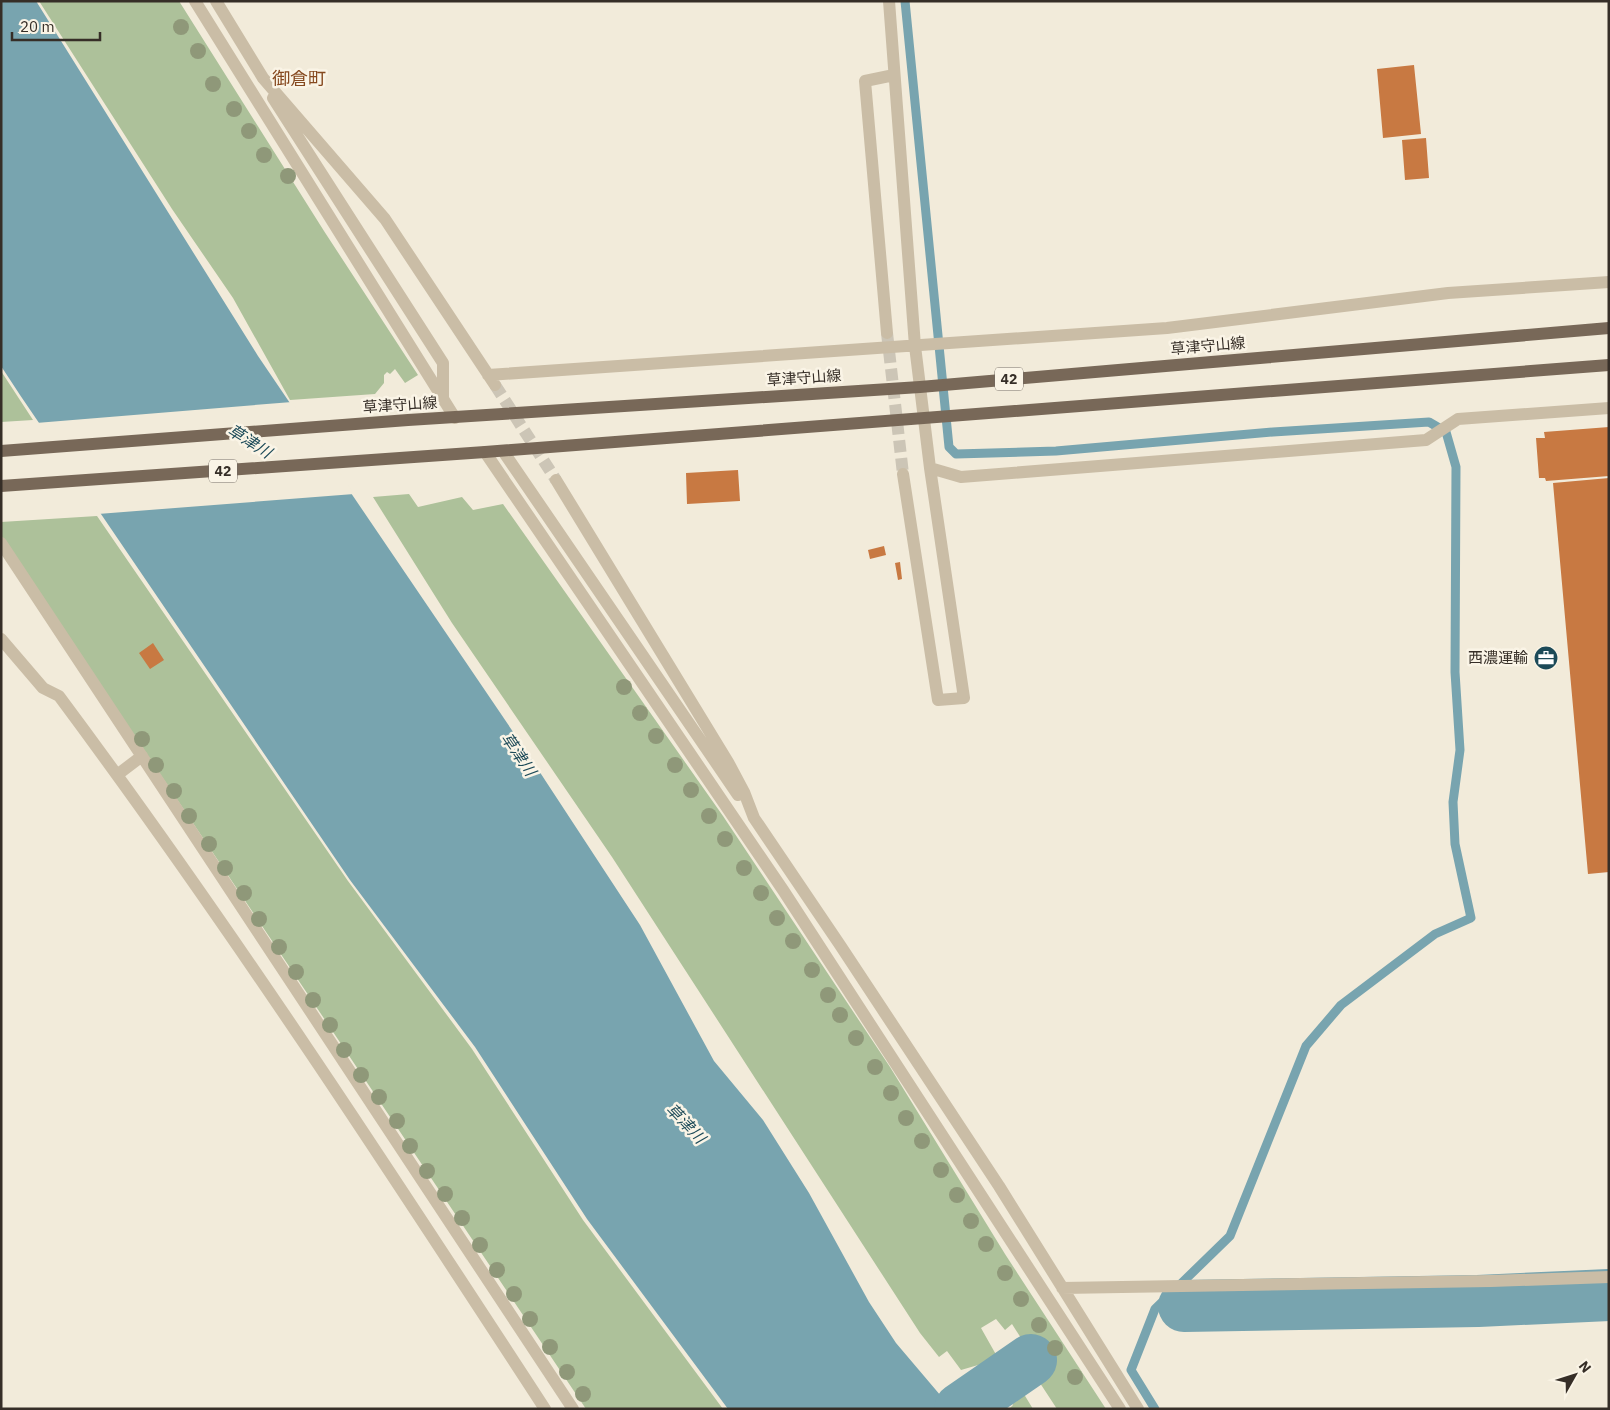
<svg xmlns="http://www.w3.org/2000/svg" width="1610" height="1410" viewBox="0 0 1610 1410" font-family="'IBM Plex Sans','Noto Sans JP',sans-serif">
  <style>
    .green { fill: #adc19a }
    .water { fill: #78a4af }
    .pier { fill: #f2ebda }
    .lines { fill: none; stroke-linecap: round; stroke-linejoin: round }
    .stream { stroke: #78a4af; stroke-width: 9 }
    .river { stroke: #78a4af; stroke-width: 52 }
    .building { fill: #c87942 }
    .minor-tunnel { stroke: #ccc5b6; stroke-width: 12; stroke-dasharray: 12 6; stroke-linecap: butt }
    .minor { stroke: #cabda6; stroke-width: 12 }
    .primary { stroke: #786858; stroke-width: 12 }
    .tree { fill: #8f9879 }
    .labels { text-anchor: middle; stroke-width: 5; stroke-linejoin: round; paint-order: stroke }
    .shield { fill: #faf4e6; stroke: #716960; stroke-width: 1 }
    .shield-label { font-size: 14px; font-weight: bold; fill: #362e27 }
    .street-label { font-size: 15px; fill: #362e27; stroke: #faf4e6 }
    .poi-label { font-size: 15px; fill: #362e27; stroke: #faf4e6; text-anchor: end }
    .water-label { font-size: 16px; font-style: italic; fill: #1c4a58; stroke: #faf4e6 }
    .quarter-label { font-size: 18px; fill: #86491f; stroke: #faf4e6 }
  </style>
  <rect width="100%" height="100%" fill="#f2ebda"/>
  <path class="green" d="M39,1H179L324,231L418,375L405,383L395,369L390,374L387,372L384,375V383L375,394L290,400L233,298L172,209Z
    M1,371L33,420L1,422Z
    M409,494L418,507L462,497L473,510L503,504L723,816L890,1067L1005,1254L1106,1409H1057L1038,1380L1044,1374L1012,1324L1005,1330L996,1319L981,1328L1003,1367L992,1374L985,1363L961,1370L947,1351L939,1357L920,1333L612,857L452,623L373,497Z
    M97,516L348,881L472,1049L583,1220L723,1409H586L1,537V522Z
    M1014,1384L1017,1388L1019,1386L1033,1409H1009L1013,1405L1004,1391Z"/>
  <path class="water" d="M1,1H36L258,356L524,748L640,925L714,1061L763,1120L809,1193L869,1302L896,1343L952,1409H728L587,1219L475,1047L350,880L20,395L1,366Z"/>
  <path class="pier" d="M292,402L354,494L98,514L36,423Z"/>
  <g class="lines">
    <path class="stream" d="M905,1L949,447L956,454L1056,451L1273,432L1429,422L1446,432L1456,467L1455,672L1460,750L1453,802L1455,844L1471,918L1435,934L1341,1005L1306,1046L1230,1236L1155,1309L1131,1370L1155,1409"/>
    <path class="river" d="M1184,1306L1478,1301L1609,1295
      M960,1409L1031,1360"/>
  </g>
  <path class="building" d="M1414,65L1421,134L1383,138L1377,69Z
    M1426,138L1429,178L1405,180L1402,140Z
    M1609,427V476L1546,481L1545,478H1539L1536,438H1545L1544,432Z
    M738,470L740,501L687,504L686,473Z
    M1609,478V872L1588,874L1553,483Z
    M884,546L886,555L870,559L868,550Z
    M900,562L902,579L898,580L895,563Z
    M153,643L164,660L150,669L139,653Z"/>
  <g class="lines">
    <path class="minor-tunnel" d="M887,333L903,474
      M495,385L556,480"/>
    <path class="minor" d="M195,1L455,418
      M216,1L263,78L385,219L495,385
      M889,1L915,346L930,468L964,698L938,700L903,474
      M273,98L443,363V398
      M887,333L865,81L894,75
      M488,375L1167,328L1448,293L1609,282
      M503,451L738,795
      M485,452L783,890L1120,1409
      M930,468L961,477L1426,440L1458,419L1609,408
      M556,480L728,762L744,792L754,818L840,945L999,1186L1138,1409
      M1,543L573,1409
      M1,639L43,688L59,696C231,927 388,1168 545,1409
      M117,775L142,756
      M1062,1288L1491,1281L1609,1277"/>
    <path class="primary" d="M1,451L408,420L920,387L1609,328
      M1,486L485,452L1609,365"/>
  </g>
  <g class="tree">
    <circle cx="181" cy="27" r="8"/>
    <circle cx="198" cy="51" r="8"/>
    <circle cx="213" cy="84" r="8"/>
    <circle cx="234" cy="109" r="8"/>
    <circle cx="249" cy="131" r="8"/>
    <circle cx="264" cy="155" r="8"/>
    <circle cx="288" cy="176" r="8"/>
    <circle cx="624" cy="687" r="8"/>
    <circle cx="640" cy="713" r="8"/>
    <circle cx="656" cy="736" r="8"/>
    <circle cx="142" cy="739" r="8"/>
    <circle cx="156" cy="765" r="8"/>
    <circle cx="675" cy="765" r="8"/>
    <circle cx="691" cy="790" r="8"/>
    <circle cx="174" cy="791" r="8"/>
    <circle cx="189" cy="816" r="8"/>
    <circle cx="709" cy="816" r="8"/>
    <circle cx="725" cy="839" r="8"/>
    <circle cx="209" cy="844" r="8"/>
    <circle cx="225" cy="868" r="8"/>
    <circle cx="744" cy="868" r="8"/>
    <circle cx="244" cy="893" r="8"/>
    <circle cx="761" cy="893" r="8"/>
    <circle cx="777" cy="918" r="8"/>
    <circle cx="259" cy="919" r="8"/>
    <circle cx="793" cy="941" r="8"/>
    <circle cx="279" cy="947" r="8"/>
    <circle cx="812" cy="970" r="8"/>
    <circle cx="296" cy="972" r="8"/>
    <circle cx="828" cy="995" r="8"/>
    <circle cx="313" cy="1000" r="8"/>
    <circle cx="840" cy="1015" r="8"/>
    <circle cx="330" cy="1025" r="8"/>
    <circle cx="856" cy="1038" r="8"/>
    <circle cx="344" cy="1050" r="8"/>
    <circle cx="875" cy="1067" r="8"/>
    <circle cx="361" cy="1075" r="8"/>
    <circle cx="891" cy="1093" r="8"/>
    <circle cx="379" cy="1097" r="8"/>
    <circle cx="906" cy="1118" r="8"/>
    <circle cx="397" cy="1121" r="8"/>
    <circle cx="922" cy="1141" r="8"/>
    <circle cx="410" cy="1146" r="8"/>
    <circle cx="941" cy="1170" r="8"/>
    <circle cx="427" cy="1171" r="8"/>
    <circle cx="445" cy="1194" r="8"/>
    <circle cx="957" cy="1195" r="8"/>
    <circle cx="462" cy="1218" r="8"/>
    <circle cx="971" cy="1221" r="8"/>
    <circle cx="986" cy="1244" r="8"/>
    <circle cx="480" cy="1245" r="8"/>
    <circle cx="497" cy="1270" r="8"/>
    <circle cx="1005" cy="1273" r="8"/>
    <circle cx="514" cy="1294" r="8"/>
    <circle cx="1021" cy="1299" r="8"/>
    <circle cx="530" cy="1319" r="8"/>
    <circle cx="1039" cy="1325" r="8"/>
    <circle cx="550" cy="1347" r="8"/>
    <circle cx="1055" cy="1348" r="8"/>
    <circle cx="567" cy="1372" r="8"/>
    <circle cx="1075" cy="1377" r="8"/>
    <circle cx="583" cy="1394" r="8"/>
  </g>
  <defs>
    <symbol id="office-disc" viewBox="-11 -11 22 22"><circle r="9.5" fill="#1c4a58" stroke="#faf4e6"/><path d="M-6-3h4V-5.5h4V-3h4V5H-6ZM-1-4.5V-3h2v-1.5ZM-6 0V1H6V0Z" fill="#fff"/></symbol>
  </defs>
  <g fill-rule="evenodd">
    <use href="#office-disc" x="1532" y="644" width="28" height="28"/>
  </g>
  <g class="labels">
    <g class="shield">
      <rect x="995" y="367.5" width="28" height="23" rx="4"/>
      <rect x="209" y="459.5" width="28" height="23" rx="4"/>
    </g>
    <g class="shield-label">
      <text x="1009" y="384">42</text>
      <text x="223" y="476">42</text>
    </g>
    <g class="street-label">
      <text transform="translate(1208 346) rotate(-5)" y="5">草津守山線</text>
      <text transform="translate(804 378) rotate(-4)" y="5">草津守山線</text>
      <text transform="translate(400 405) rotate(-4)" y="5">草津守山線</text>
    </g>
    <g class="poi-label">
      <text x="1528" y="663">西濃運輸</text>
    </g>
    <g class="water-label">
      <text transform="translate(250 441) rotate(32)" y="6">草津川</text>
      <text transform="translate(519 754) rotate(56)" y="6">草津川</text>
      <text transform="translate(686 1123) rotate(46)" y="6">草津川</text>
    </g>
    <g class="quarter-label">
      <text x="299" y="85">御倉町</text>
    </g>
  </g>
  <rect width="1610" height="1410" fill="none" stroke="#362e27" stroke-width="5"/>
  <g transform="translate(1575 1375) rotate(51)" stroke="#faf4e6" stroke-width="4" paint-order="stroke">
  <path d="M0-4L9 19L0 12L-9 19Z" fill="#362e27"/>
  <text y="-8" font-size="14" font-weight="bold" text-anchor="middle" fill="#362e27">N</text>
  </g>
  <path d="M12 32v8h88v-8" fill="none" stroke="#362e27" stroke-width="2.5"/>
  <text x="20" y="32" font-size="15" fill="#362e27" stroke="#faf4e6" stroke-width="4" paint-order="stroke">20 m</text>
</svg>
